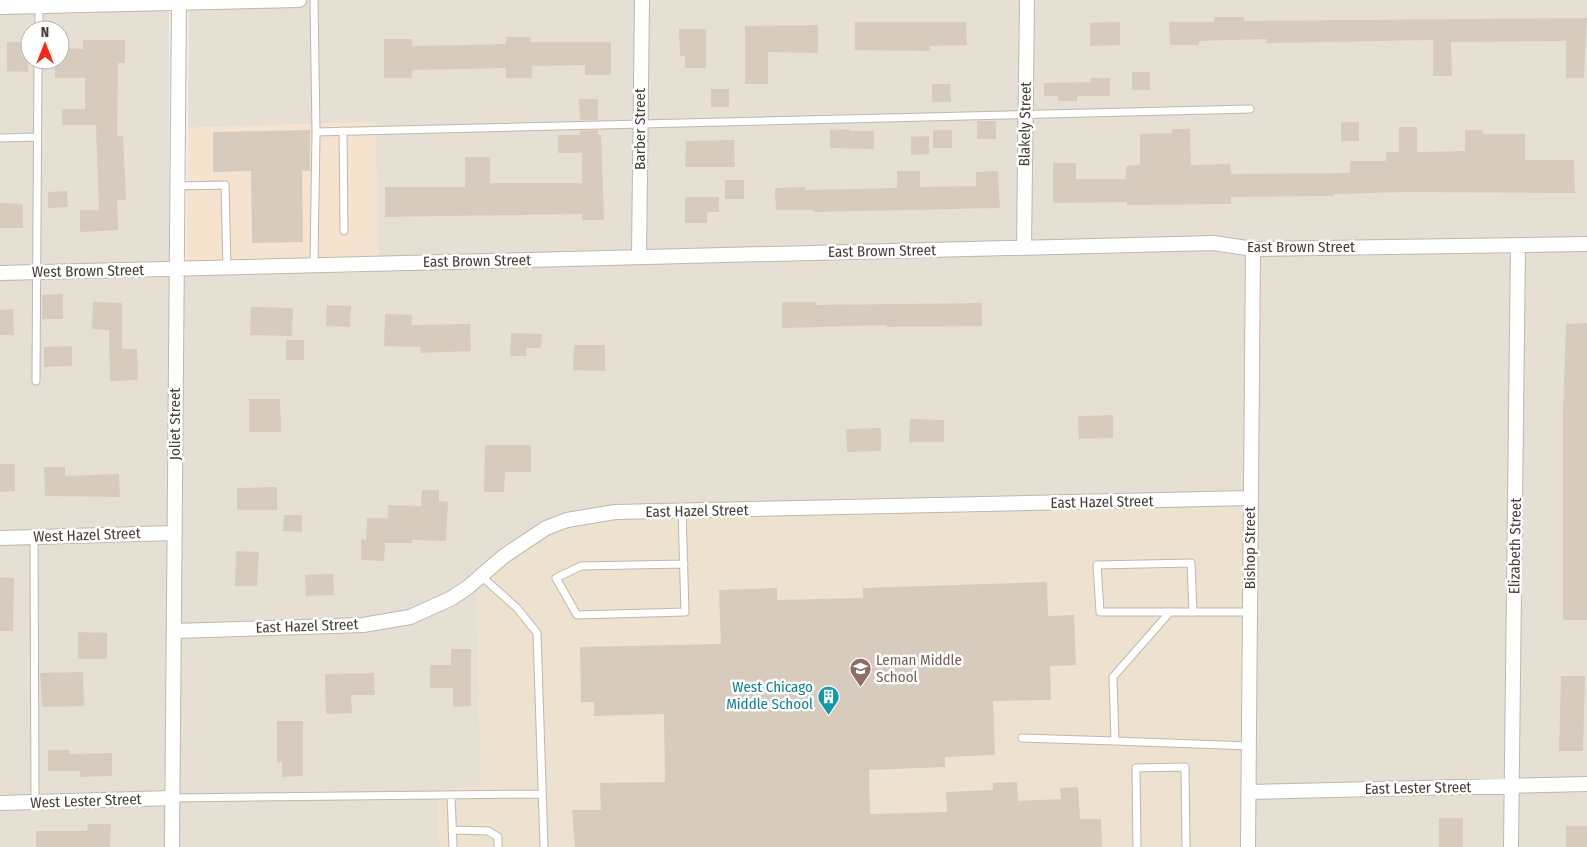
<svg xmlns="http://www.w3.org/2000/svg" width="1587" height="847" viewBox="0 0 1587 847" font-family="'Fira Sans Condensed',sans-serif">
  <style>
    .residential { fill: #e6dfd3; fill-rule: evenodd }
    .commercial { fill: #f5e3d0 }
    .education { fill: #ece2cf }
    .building { fill: #d7cbbe }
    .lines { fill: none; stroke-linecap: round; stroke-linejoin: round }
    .lane-casing { stroke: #c1b7ab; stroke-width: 9 }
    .street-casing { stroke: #c1b7ab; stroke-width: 16 }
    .lane { stroke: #fff; stroke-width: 7 }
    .street { stroke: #fff; stroke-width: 14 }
    .labels { text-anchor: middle; stroke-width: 5; stroke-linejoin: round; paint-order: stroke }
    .street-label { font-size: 15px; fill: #453d35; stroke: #fff }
    .education-label { font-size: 15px; fill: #785e54; stroke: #fff; text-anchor: start }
    .culture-label { font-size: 15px; fill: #0d838f; stroke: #fff; text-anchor: end }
  </style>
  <rect width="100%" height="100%" fill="#f3eee5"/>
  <path class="residential" d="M0,0H169V276L378,272L373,122L188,128L189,0H1587V847H1240L1243,508L618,519L567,528L477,590L481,787L438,789L439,847H0ZM30,30H60V60H30Z"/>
  <path class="commercial" d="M376,122L378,272L186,275L188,128Z"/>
  <path class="education" d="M1243,508L1240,847H439L438,789L481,787L477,590L527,547L567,528L618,519Z"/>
  <path class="building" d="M1214,17H1244V21L1587,18L1584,78H1566V41L1451,42L1452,76H1433V40L1266,43V39L1199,41V45H1170L1169,22H1214Z
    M855,22H966L967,45L930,46V51L855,50Z
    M1120,22V45L1090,46V23Z
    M818,25V53L768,52V84H745V26Z
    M679,29H706V68H685V56H680Z
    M506,37H531V42H611V75H585V65L532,66V78H506V68L412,70V78H384V39H412V46L469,45L506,44Z
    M83,40H125V63H118L117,136H123L126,200H117L118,230L80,232V210H99L96,125H62V109H85V78H55V60H60V48L83,49Z
    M7,42H29L28,72L7,71Z
    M1132,72H1150V90H1132Z
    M1091,78H1110V96H1077V101H1058V96H1044V83L1091,82Z
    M932,84H950L951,102H932Z
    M711,89H729V107H711Z
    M579,99H598V120H580Z
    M977,121H996V139H977Z
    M1341,122H1359V141H1341Z
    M1399,127H1417V152L1465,151V130H1483V134H1525V160H1574L1575,193L1408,192L1334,194V196L1231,197V204L1127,205V202L1053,203V163H1076V179H1126V166L1140,165V134L1172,133V129H1190L1191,165L1230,164L1231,174L1350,173V161H1386V152H1399Z
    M849,129V131H874V149L830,148V130Z
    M310,130V171H302L303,242L252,243L251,171L213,172V132Z
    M598,130V135H601L604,220H582V214L385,217V187H465V157H490V183H582V153H558V135H580V131Z
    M933,130H952V148H933Z
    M929,136V154L911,155V137Z
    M734,140L735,167H685L686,141Z
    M897,171H920V187L976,186V172L998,171L1000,208L813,212V210H776L775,188L805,187V190L897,188Z
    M725,180H744V199H725Z
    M67,191L68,207L48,208V192Z
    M685,197H719V212H707V223H685Z
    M0,203L23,204V228H0Z
    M63,294V319H42V295Z
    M93,302L122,303V349H137L138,380L110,381L109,330L92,329Z
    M782,302H816V305L982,303V326L887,327V325L782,328Z
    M327,305L351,306L350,327L326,326Z
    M251,307L293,308L292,336L250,335Z
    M13,309L14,335H0V310Z
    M385,314L412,315L411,325L470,324L471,351L421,353L420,347L384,346Z
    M1587,323V620H1563V411L1566,324Z
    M511,333L542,334L541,348H526V356H510Z
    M286,340H304V360H286Z
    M574,345H605V371L573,370Z
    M72,346V366L44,367V347Z
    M249,399H280L281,432H249Z
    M1113,415V438L1079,439L1078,416Z
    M910,419L944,420V442H909Z
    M881,428V451L847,452L846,429Z
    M485,445H531V472H505L504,492H484Z
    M0,464H15V491L0,492Z
    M44,467H65V476L119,474L120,497L45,496Z
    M277,487V510H237V488Z
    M422,490H439V501L448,502L446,541L412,540V543H385L384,561L361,560V539L366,540L367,518H388V505L421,506Z
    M284,515H302V532L283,531Z
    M236,551L259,552L257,586H235Z
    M333,574L334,595L306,596L305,575Z
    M0,577L14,578L13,631H0Z
    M1047,582L1048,616L1074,615L1076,665L1050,666L1051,700L993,701L995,755L945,757V767L869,770L870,814L947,812L946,792L993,790V783L1017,782L1018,801L1061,799L1060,788L1078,787L1080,819H1101L1102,847H575L572,810H601L600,783L665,782L664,714L594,716V702H581L580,647L721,644L719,590L777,588V600L863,598V588Z
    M78,632L107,633V659H78Z
    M451,649H471V706L453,707V688H430V665H451Z
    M83,672L84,706L42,707L40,673Z
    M374,673L375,695H351L352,713L326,714L325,674Z
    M1561,676H1585L1583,751H1559Z
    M277,721H303V776L282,777V762H277Z
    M48,750H69V754L112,753V776L80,777V771H48Z
    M1439,818H1463V847H1439Z
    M88,824H111L110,847H36V831H87Z
    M1566,826H1587V847H1566Z"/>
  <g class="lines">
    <defs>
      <path id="lane" d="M39,30V5
        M343,131L344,231
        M316,132L1250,109
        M0,138L37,137
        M177,186L225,185L227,267
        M314,265L316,132L314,0
        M36,381L38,60
        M682,511L685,612L577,615L556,578L581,566L684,564
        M34,537L35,802
        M481,576L517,608L537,633L544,847
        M1170,612L1113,677L1115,741L1249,746
        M1193,612L1191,563L1097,565L1100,612C1150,612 1200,612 1250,612
        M1022,738L1115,741
        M451,795L453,847
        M172,798L542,794
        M452,830L488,831L498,837V847
        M1137,847L1136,768L1185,767L1186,847"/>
      <path id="street" d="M0,7L299,0
        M1024,248L1027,0
        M639,257L642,0
        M0,273L1214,243L1253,249L1587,244
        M0,538L175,533
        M174,631L363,625L410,617L450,599L467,588L504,556L546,528L567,520L615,512L1251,498
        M1249,792L1587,784
        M0,803L172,798
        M172,847L179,0
        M1248,847L1253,249
        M1511,847L1518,245"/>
    </defs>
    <use href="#lane" class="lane-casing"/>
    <use href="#street" class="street-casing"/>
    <use href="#lane" class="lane"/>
    <use href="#street" class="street"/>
  </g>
  <defs>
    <symbol id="school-pin" viewBox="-11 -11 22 30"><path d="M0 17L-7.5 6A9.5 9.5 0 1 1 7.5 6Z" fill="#8d6e63" stroke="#fff"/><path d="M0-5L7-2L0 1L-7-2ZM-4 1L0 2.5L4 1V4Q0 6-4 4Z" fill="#fff"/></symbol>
    <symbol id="building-pin" viewBox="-11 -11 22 30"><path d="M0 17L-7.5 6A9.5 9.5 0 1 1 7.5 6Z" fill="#0f9aa8" stroke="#fff"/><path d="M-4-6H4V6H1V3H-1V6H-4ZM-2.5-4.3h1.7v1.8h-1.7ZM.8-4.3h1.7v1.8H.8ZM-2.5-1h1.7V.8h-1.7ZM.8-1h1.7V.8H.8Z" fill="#fff"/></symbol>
  </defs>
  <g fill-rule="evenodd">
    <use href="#school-pin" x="848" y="656" width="25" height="34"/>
    <use href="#building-pin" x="816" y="684" width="25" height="34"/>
  </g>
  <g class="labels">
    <g class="street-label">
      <text transform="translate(1025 124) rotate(-89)" y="5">Blakely Street</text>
      <text transform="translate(640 129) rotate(-90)" y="5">Barber Street</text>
      <text x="1301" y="252">East Brown Street</text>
      <text transform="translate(882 251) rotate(-1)" y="5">East Brown Street</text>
      <text transform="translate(477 261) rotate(-1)" y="5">East Brown Street</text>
      <text transform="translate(88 271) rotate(-1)" y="5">West Brown Street</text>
      <text transform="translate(175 424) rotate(-90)" y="5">Joliet Street</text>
      <text transform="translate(1102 502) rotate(-1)" y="5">East Hazel Street</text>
      <text transform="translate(697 511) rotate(-1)" y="5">East Hazel Street</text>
      <text transform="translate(87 535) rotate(-2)" y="5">West Hazel Street</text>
      <text transform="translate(1515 546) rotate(-89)" y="5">Elizabeth Street</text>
      <text transform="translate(1250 548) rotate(-90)" y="5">Bishop Street</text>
      <text transform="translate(307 626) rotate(-2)" y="5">East Hazel Street</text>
      <text transform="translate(1418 788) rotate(-1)" y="5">East Lester Street</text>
      <text transform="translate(86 801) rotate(-2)" y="5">West Lester Street</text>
    </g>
    <g class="education-label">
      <text x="876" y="665">Leman Middle<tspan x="876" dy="17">School</tspan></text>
    </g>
    <g class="culture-label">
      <text x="813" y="692">West Chicago<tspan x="813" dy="17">Middle School</tspan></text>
    </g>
  </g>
  <g transform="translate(45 45)"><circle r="24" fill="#ffffff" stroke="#b5b1ae"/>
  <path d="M0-4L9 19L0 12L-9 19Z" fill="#f92816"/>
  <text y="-8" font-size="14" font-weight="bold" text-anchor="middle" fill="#453d35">N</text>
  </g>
</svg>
